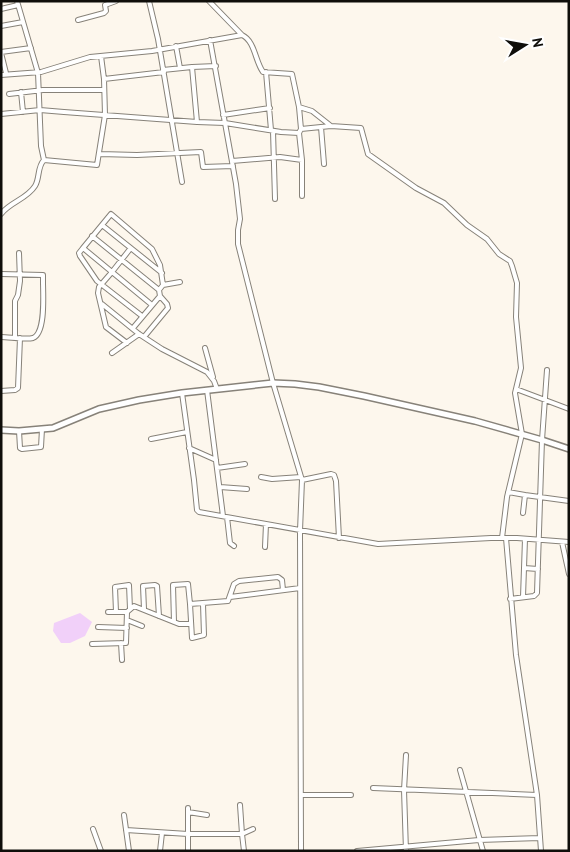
<svg xmlns="http://www.w3.org/2000/svg" width="570" height="852" viewBox="0 0 570 852" font-family="'PT Sans',sans-serif">
  <style>
    .green { fill: #f1d0f9 }
    .lines { fill: none; stroke-linecap: round; stroke-linejoin: round }
    .street-casing { stroke: #878279; stroke-width: 6 }
    .secondary-casing { stroke: #878279; stroke-width: 8 }
    .street { stroke: #fff; stroke-width: 4 }
    .secondary { stroke: #fff; stroke-width: 5 }
  </style>
  <rect width="100%" height="100%" fill="#fdf7ed"/>
  <path class="green" d="M80,613L92,622L85,636L70,643H61L53,631L54,623Z"/>
  <g class="lines">
    <defs>
      <path id="street" d="M149,1L158,39L182,182
        M209,1L242,35
        M1,9L18,5
        M78,20L104,13L106,11L105,5L116,1
        M1,26L23,22
        M210,40L236,184L240,219L238,230V244L273,383L302,480L300,531L301,851
        M176,46L180,68
        M1,52L31,48
        M1,53L6,73
        M101,56L104,79
        M163,70L192,67
        M266,72L271,130
        M1,75L41,72L90,57L152,51L242,35C255,41 255,61 263,72L292,74L299,107L301,129
        M21,92L23,112
        M9,94L43,90H104
        M299,107L312,111L331,126
        M1,114L40,110L64,112L197,122L225,123L281,132L299,133L301,129L331,126L361,128L368,154L416,188L444,203L467,225L487,239L499,254L510,261L512,266L517,283L516,317L521,368L515,393L522,434L507,497L502,538
        M223,115L270,108
        M197,122L192,67L216,66
        M321,127L324,164
        M273,131L275,199
        M299,133L302,160V196
        M100,154L137,155L201,152L203,167L233,166
        M44,160L97,165L105,115L104,79L164,72
        M232,161L280,157L302,160
        M1,214C10,202 27,199 35,186C40,178 37,167 44,160L41,146L38,73L17,1
        M102,225L162,273
        M92,236L159,290
        M83,248L79,253L80,256L97,281L142,316
        M130,249L112,272L152,305
        M1,274L43,275V282C43,294 46,333 33,338C26,340 9,337 1,337
        M163,285L180,282
        M102,304L139,334L162,349L207,372L214,381L217,389
        M15,337V301L18,295L20,281L19,253
        M144,337L168,308L167,304L160,296
        M127,343L106,327L98,293L99,287L112,272L83,248L111,214L152,249L160,265L163,285L159,290L160,296L133,328
        M205,348L213,377
        M112,353L139,334
        M516,389L569,409
        M207,390L223,516
        M1,391L15,390L18,388L20,338
        M182,393L194,480L197,510L199,512L378,544L491,538H517L569,542
        M19,431L20,448L22,449L41,447L42,429
        M151,439L187,432
        M189,448L216,460
        M217,468L245,464
        M261,477L272,479L301,477
        M302,480L331,474L334,475L336,481L339,538
        M220,487L247,489
        M508,492L525,495
        M523,513L525,495L569,501
        M227,517L230,543L234,546
        M506,538L516,655L537,795L541,851
        M562,542L569,574
        M265,547L266,524
        M524,568L538,569
        M230,597L300,588
        M523,597L525,539
        M510,599L534,596L537,593L542,440L547,370
        M203,604L204,635L192,638L190,604L228,601L234,584L239,581L278,577L282,580L283,590
        M144,609L143,586L155,585L157,586L159,616
        M108,612H127
        M116,612L115,587L129,585L130,609
        M127,620L142,626
        M174,622L173,585L188,584L190,604
        M98,627L127,628
        M121,643L122,660
        M92,644L126,643L127,612L134,606L179,624H191
        M406,755L404,790L406,851
        M460,770L483,851
        M373,788L537,795
        M301,795H351
        M240,805L242,834L253,829
        M188,812L207,815
        M124,815L129,851
        M93,829L101,851
        M126,830L188,834H242L244,851
        M160,851L162,833
        M188,851V808
        M357,851L479,840L540,838"/>
      <path id="secondary" d="M1,430L19,431L53,428L99,409L139,400L182,393L273,383L295,384L319,387L364,396L475,421L542,440L569,449"/>
    </defs>
    <use href="#street" class="street-casing"/>
    <use href="#secondary" class="secondary-casing"/>
    <use href="#street" class="street"/>
    <use href="#secondary" class="secondary"/>
  </g>
  <rect width="570" height="852" fill="none" stroke="#0f0e0a" stroke-width="5"/>
  <g transform="translate(525 45) rotate(79)" stroke="#ffffff" stroke-width="4" paint-order="stroke">
  <path d="M0-4L9 19L0 12L-9 19Z" fill="#0f0e0a"/>
  <text y="-8" font-size="14" font-weight="bold" text-anchor="middle" fill="#0f0e0a">N</text>
  </g>
</svg>
